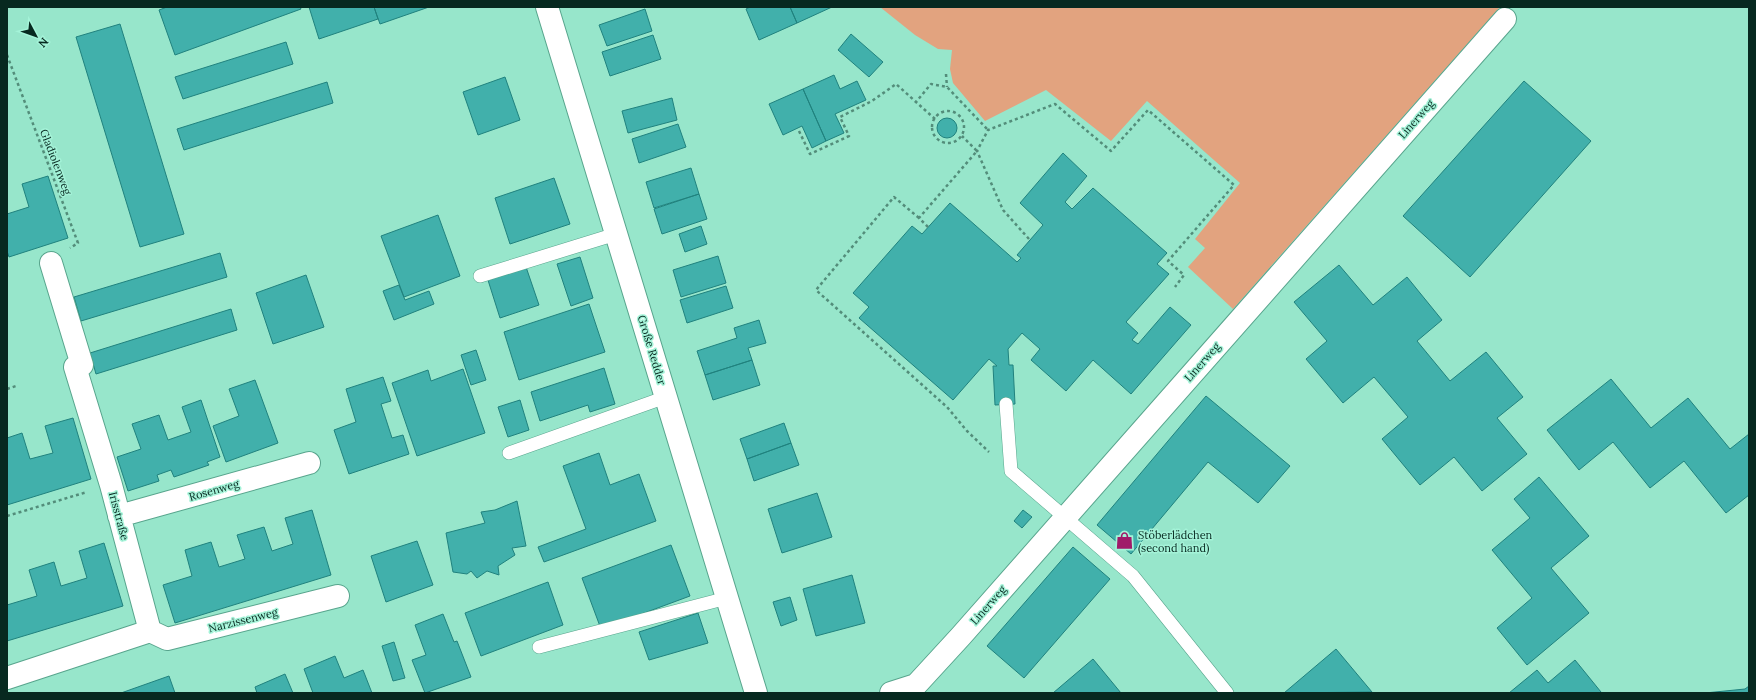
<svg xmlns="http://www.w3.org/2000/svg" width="1756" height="700" viewBox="0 0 1756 700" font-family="Lora,serif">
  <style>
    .green { fill: #e2a37f }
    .building { fill: #41b0ab; stroke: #20827e }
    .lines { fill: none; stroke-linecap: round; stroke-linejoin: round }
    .lane-casing { stroke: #58a58d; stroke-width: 14 }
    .street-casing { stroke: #58a58d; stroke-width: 24 }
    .secondary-casing { stroke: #58a58d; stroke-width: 24 }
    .path { stroke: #538d7a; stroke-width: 2.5; stroke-dasharray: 3 3; stroke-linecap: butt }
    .lane { stroke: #fff; stroke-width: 13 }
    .street { stroke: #fff; stroke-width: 22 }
    .secondary { stroke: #fff; stroke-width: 22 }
    .labels { text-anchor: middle; stroke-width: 3; stroke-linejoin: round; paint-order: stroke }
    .street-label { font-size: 11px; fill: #072920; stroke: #a4f3d8 }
    .poi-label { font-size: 11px; fill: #072920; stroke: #a4f3d8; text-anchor: start }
  </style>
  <rect width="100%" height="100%" fill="#97e6cb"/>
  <path class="green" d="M880,7H1500L1233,309L1188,267L1205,248L1195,239L1240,183L1147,101L1111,141L1046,90L985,121L953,83L950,69L952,50L938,49L915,35Z"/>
  <path class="building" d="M167,7H300L301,9L175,55L159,10Z
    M309,7H374L378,19L319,39Z
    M374,7H429L380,24Z
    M750,7H790L797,23L759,40L746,9Z
    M790,7H832L797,23Z
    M645,9L652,31L607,46L599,25Z
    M120,24L184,234L140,247L76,37Z
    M851,34L883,62L869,77L838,50Z
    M653,35L661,59L610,76L602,52Z
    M286,42L293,64L183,99L175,77Z
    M834,75L840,89L857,81L866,100L835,114L844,133L826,141L803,89Z
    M505,77L520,120L478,135L463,92Z
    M1524,81L1591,141L1470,277L1403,216Z
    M327,82L333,103L184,150L177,129Z
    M803,89L826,141L812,148L802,126L783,135L769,104Z
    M672,98L677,120L628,133L622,111Z
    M937 128a10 10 0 1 1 20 0a10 10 0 1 1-20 0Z
    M678,124L686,147L639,163L632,139Z
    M1063,153L1087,176L1065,202L1072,209L1093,188L1167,253L1157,264L1169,274L1126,322L1138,333L1132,340L1138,344L1170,307L1191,325L1131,394L1093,360L1066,391L1031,360L1040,349L1022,333L1008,349L1009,365H1013L1015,404L995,405L993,366H997L989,359L953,400L859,318L869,307L853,293L912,226L922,234L950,203L1017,262L1021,258L1017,255L1043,225L1020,203Z
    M691,168L699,194L654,208L646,182Z
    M48,176L68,238L9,257L7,251V214L29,207L22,184Z
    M554,178L570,224L510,244L495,198Z
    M699,194L707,219L662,234L654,209Z
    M438,215L460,276L404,297L381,236Z
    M701,226L707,244L685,252L679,234Z
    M220,253L227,277L81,321L74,297Z
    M718,256L726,283L681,297L673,270Z
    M580,257L593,298L571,306L557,264Z
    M525,264L539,305L500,318L487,277Z
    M1339,265L1373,305L1407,277L1442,320L1417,341L1450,381L1486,352L1523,397L1497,418L1527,454L1482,491L1454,457L1420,485L1382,439L1408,417L1374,377L1343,403L1306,359L1327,341L1294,302Z
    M306,275L324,327L273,344L256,293Z
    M399,285L405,300L429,291L434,304L394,320L383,291Z
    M726,286L733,308L687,323L680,300Z
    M589,304L605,352L519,380L504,332Z
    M231,309L237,330L96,374L90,353Z
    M759,320L766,343L748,348L752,360L705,375L697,351L737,338L734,328Z
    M476,350L486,380L471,385L461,355Z
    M752,360L760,385L713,400L705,375Z
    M604,368L615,404L590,412L588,405L540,421L531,392Z
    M463,369L485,433L417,456L392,383L428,370L431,381Z
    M383,377L391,401L381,404L392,438L403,435L409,454L349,474L334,430L356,422L346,389Z
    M1611,379L1651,428L1688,398L1730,449L1749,434V495L1726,513L1684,461L1650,488L1613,442L1579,470L1547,430Z
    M255,380L278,443L226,462L213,426L239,416L229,389Z
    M1206,396L1290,466L1258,503L1208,462L1131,554L1097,525Z
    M201,400L220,457L207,462L209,465L174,477L171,470L157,475L159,481L128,491L117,457L141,449L132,424L159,415L168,440L191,432L182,407Z
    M520,400L529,430L508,437L498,407Z
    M73,418L91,479L7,505V438L22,433L30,459L53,453L45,426Z
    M784,423L791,443L747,459L740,439Z
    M791,443L799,465L754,481L747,459Z
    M599,453L610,485L639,474L656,521L544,562L538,547L586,529L563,466Z
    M1539,477L1589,536L1551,568L1589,613L1527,665L1497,628L1532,598L1492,550L1530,518L1514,499Z
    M817,493L832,537L782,553L768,509Z
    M517,501L526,546L512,548L515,555L498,566L499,575L487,571L477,578L471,571L467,574L453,572L446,533L485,523L481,512L495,510Z
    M312,510L331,575L175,623L163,585L192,576L185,550L211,542L219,567L245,559L237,535L264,527L272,551L293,544L285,518Z
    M1023,510L1032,517L1022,528L1014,521Z
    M417,541L433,585L386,602L371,556Z
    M104,543L123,606L7,641V605L37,596L29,570L54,562L61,586L87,578L79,551Z
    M671,545L690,596L601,629L582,578Z
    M1073,547L1110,579L1024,678L987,646Z
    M852,575L865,623L816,636L803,589Z
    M548,582L563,625L481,656L465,613Z
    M790,597L797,620L781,626L773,602Z
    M698,613L708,643L649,660L639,632Z
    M443,614L454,642L457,641L471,677L425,693L412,660L426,655L415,625Z
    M394,642L405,678L393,681L382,646Z
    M1336,649L1372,692L1284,693Z
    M335,656L344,678L363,670L372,693H313L304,669Z
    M1093,659L1121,693H1053Z
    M1575,660L1601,692L1600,693H1509L1537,670L1548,683Z
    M285,674L293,693H257L255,687Z
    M169,676L175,693H121Z
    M1749,686V693H1705L1745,689Z"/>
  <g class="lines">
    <defs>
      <path id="lane" d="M480,276L616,234
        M1006,404L1011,471L1133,576L1227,693
        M509,453L666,397
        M539,647L727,598"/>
      <path id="street" d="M119,516L309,463
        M150,631L167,639L338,596
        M7,678L150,631L111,485L75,367L82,365L51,263
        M891,693L916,685L961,636L1505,19"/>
      <path id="secondary" d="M547,7L756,693"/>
    </defs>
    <use href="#lane" class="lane-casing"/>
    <use href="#street" class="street-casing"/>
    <use href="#secondary" class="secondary-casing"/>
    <path class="path" d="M7,55L78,243L70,248
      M946,74L947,87
      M932 127a16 16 0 1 1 32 0a16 16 0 1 1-32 0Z
      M935,119L916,102L931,84L947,87L988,130
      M799,131L810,154L849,136L840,117L872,101L896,84L916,102
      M919,218L894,197L816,290L947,407L967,431L989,452
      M928,227L919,218L977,151L962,136
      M1029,239L1003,210L977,151L988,130L1055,104L1111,151L1148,110L1234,185L1168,261L1184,275L1175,287
      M7,389L16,386
      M7,516L87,492"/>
    <use href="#lane" class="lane"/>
    <use href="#street" class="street"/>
    <use href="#secondary" class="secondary"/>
  </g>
  <defs>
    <symbol id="shop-bare" viewBox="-9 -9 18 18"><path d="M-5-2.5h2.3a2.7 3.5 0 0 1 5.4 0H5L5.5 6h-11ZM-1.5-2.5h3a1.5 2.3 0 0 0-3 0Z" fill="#a01b69" stroke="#a4f3d8" stroke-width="2.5" paint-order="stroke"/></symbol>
  </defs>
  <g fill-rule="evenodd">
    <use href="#shop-bare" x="1112" y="528" width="25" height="25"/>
  </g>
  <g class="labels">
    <g class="street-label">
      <text transform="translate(1416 119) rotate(-49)" y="4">Linerweg</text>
      <text transform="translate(56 162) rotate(69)" y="4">Gladiolenweg</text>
      <text transform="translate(652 350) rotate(73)" y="4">Große Redder</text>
      <text transform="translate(1202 362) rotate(-49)" y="4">Linerweg</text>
      <text transform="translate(214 490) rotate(-16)" y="4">Rosenweg</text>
      <text transform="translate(119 516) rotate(75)" y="4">Irisstraße</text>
      <text transform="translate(988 605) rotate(-49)" y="4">Linerweg</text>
      <text transform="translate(243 620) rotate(-14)" y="4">Narzissenweg</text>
    </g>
    <g class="poi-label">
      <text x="1138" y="539">Stöberlädchen<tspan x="1138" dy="13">(second hand)</tspan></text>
    </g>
  </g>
  <rect width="1756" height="700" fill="none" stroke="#072920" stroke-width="16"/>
  <g transform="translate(36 36) rotate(131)" stroke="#a4f3d8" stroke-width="3" paint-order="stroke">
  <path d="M0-3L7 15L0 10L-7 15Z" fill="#072920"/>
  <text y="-6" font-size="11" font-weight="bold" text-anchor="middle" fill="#072920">N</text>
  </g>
</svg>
